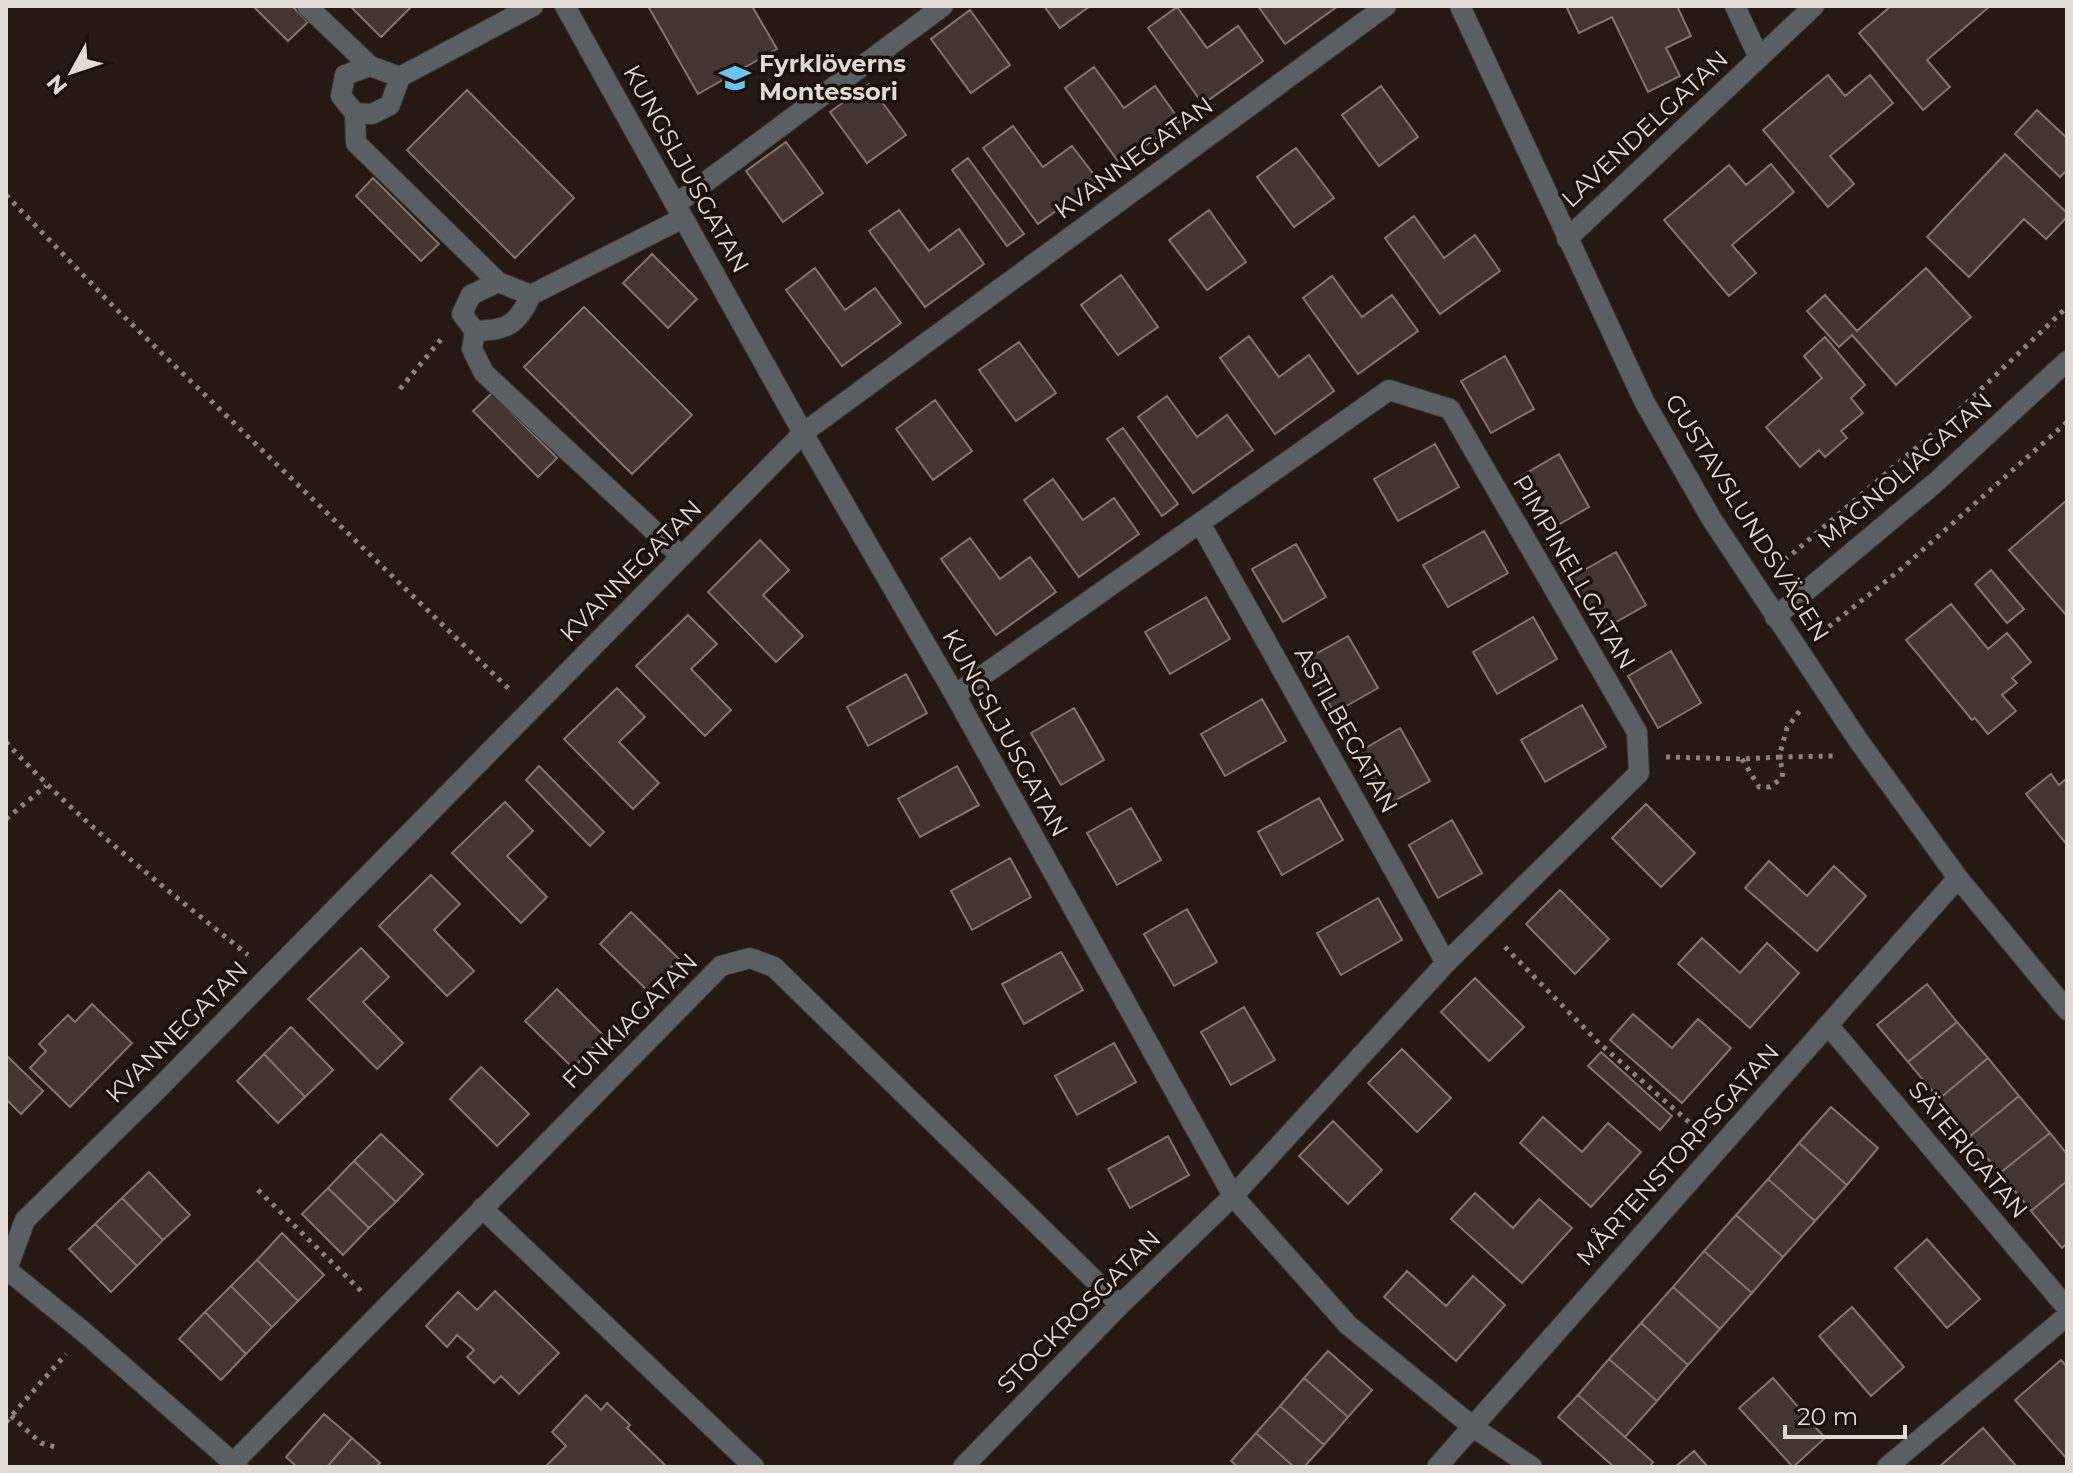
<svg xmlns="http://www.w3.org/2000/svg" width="2073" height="1473" viewBox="0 0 2073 1473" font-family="Montserrat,sans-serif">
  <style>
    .building { fill: #43352f; stroke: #83736c; stroke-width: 2 }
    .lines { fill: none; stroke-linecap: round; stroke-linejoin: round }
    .minor-casing { stroke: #40342f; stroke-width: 22 }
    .path { stroke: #8c817d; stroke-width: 5; stroke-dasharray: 4 6; stroke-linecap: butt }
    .minor { stroke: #595f63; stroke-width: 20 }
    .labels { text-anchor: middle; stroke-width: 7; stroke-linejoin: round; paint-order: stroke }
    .poi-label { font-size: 24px; font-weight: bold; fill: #e2d9d5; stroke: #1c100b; text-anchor: start }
    .street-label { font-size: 24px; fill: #e2d9d5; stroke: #1c100b }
  </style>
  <rect width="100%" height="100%" fill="#261914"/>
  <path class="building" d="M253,6H292L308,22L288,41Z
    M350,6H412L381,37Z
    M648,6H752L777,49L698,94Z
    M1044,6H1090L1060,28Z
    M1258,6H1338L1285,44Z
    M1566,6H1677L1691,36L1666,48L1680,76L1648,92L1612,17L1579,33Z
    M1891,6H1990L1927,60L1950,87L1923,110L1859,33Z
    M1177,7L1207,48L1238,26L1263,61L1203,104L1148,28Z
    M970,10L1010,65L971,93L931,39Z
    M1094,67L1124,108L1155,86L1180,121L1120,164L1065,88Z
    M1828,75L1845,96L1870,75L1893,103L1830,156L1854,184L1828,207L1763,130Z
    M869,84L906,135L867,163L830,112Z
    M1381,86L1418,137L1379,166L1342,115Z
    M467,90L574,198L515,258L407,150Z
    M2037,110L2067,138V170L2060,177L2015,134Z
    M1013,126L1043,167L1072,146L1098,180L1038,224L983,148Z
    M786,142L823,193L783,222L746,171Z
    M1296,148L1334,198L1294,227L1257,177Z
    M2005,154L2067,213V217L2046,239L2024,219L1969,277L1927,237Z
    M968,158L1024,234L1007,246L952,170Z
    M1771,164L1794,192L1732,245L1756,273L1729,296L1664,220L1729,165L1746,185Z
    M373,178L439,244L421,261L356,196Z
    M899,210L929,251L959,229L984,264L925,307L869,231Z
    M1209,210L1246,262L1207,290L1169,240Z
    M1414,216L1444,258L1475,235L1500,271L1440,314L1385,238Z
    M652,254L697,299L668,328L623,283Z
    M815,268L845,310L875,288L901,323L842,366L786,290Z
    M1926,268L1971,317L1896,385L1852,335L1839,347L1807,311L1825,295L1857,331Z
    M1121,275L1158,327L1118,355L1081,305Z
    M1332,276L1362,317L1392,295L1418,331L1358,374L1303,298Z
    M584,307L692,415L632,474L524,367Z
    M1249,336L1279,377L1309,355L1334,391L1275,434L1220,358Z
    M1825,337L1865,385L1851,398L1863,413L1841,431L1847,438L1825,457L1819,450L1800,467L1766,427L1822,378L1804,356Z
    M1019,342L1056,393L1016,421L979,370Z
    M1505,356L1534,409L1491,433L1461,381Z
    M492,393L557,458L538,477L473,411Z
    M1167,396L1197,437L1227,415L1253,450L1193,493L1138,417Z
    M935,400L972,451L933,480L896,429Z
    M1123,428L1178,504L1162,516L1107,439Z
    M1435,444L1459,487L1398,521L1374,479Z
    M1559,454L1589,507L1546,532L1516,479Z
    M1053,479L1083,520L1114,498L1139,534L1079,577L1024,500Z
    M2067,500V616L2009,550Z
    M1484,531L1508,573L1448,607L1423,565Z
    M970,538L1000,579L1030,557L1056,592L996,635L941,559Z
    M760,540L789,570L763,595L803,636L776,662L708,592Z
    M1296,544L1326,597L1283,622L1252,569Z
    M1616,552L1646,605L1602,630L1572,577Z
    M1991,570L2024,609L2007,623L1975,584Z
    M1206,597L1230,639L1170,674L1145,632Z
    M1951,604L1988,649L2007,633L2031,662L2012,678L2017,683L2002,695L2016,711L1988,734L1975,718L1972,720L1906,640Z
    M688,615L717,644L691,669L731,710L705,736L636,666Z
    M1533,617L1557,659L1497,694L1473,652Z
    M1348,636L1378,688L1334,713L1305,660Z
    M1671,651L1701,703L1658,728L1628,676Z
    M906,674L927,713L868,746L847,707Z
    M617,688L645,717L619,742L659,783L633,809L564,739Z
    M1262,699L1286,741L1225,776L1201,734Z
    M1582,705L1606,747L1545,782L1521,740Z
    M1074,708L1104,760L1061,785L1031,733Z
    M1400,728L1430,781L1387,805L1357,753Z
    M539,766L604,832L590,846L526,780Z
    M957,766L979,805L920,837L898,799Z
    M2051,774L2059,785L2067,778V845L2026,794Z
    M1319,798L1343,840L1282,875L1258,832Z
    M505,802L533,831L507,856L547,897L521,923L452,853Z
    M1646,804L1695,853L1661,887L1612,838Z
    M1131,808L1161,860L1117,885L1087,833Z
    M1452,820L1482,873L1438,898L1409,845Z
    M1010,858L1031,897L972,930L951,891Z
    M1769,861L1807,896L1834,866L1866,896L1817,951L1745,888Z
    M431,875L460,904L434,930L474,971L447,996L379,926Z
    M1560,890L1609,939L1575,974L1526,924Z
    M1378,898L1402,940L1341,975L1317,933Z
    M1187,909L1217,962L1174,986L1144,934Z
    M631,912L679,959L648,991L600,944Z
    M1702,938L1740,973L1767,943L1799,973L1750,1028L1678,964Z
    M361,948L389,977L363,1002L403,1043L377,1069L308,999Z
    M1061,952L1083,990L1024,1024L1002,984Z
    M1475,978L1524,1027L1489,1061L1441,1012Z
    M1927,984L1957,1022L1908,1062L1877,1025Z
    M557,989L604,1036L573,1068L525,1021Z
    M92,1004L132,1043L70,1107L30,1068L46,1051L39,1044L68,1015L75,1022Z
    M1244,1007L1275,1060L1231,1085L1201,1032Z
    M1633,1014L1672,1048L1698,1019L1731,1048L1682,1103L1610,1040Z
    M1957,1022L1988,1058L1939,1099L1908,1062Z
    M291,1027L333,1070L305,1097L264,1054Z
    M1114,1043L1136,1082L1077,1115L1055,1076Z
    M1402,1049L1451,1098L1417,1132L1368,1083Z
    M1601,1052L1672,1116L1660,1130L1588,1066Z
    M264,1054L305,1097L278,1123L237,1081Z
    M6,1055L43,1091L21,1114L6,1099Z
    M1988,1058L2019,1096L1969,1137L1939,1099Z
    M481,1067L529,1114L497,1146L450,1099Z
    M2019,1096L2050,1133L2000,1173L1969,1137Z
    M1831,1107L1878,1148L1847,1185L1799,1143Z
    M1543,1117L1582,1152L1608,1123L1641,1152L1591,1207L1520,1143Z
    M1333,1121L1382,1170L1348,1204L1299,1156Z
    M2050,1133L2067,1154V1181L2031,1211L2000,1173Z
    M381,1134L423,1174L396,1202L354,1161Z
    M1168,1136L1189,1175L1130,1208L1108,1169Z
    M1799,1143L1847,1185L1815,1221L1768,1179Z
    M354,1161L396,1202L369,1228L328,1188Z
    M149,1172L190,1215L163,1240L122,1198Z
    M1768,1179L1815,1221L1783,1257L1736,1215Z
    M2067,1181V1243L2062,1248L2031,1211Z
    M328,1188L369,1228L343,1255L302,1214Z
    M1475,1193L1513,1228L1539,1199L1572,1228L1522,1283L1451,1219Z
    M122,1198L163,1240L137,1266L95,1224Z
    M1736,1215L1783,1257L1752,1293L1704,1251Z
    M95,1224L137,1266L111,1292L69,1249Z
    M282,1233L324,1275L298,1301L257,1260Z
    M1927,1239L1980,1299L1947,1328L1895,1268Z
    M1704,1251L1752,1293L1720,1329L1673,1287Z
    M257,1260L298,1301L272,1327L231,1286Z
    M1407,1271L1446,1306L1473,1276L1505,1305L1456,1361L1384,1297Z
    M231,1286L272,1327L246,1354L205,1312Z
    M1673,1287L1720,1329L1688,1365L1641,1323Z
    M495,1291L559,1353L519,1394L501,1376L494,1383L467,1357L474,1350L457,1335L447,1347L426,1326L458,1292L477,1310Z
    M1852,1307L1904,1367L1871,1396L1819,1336Z
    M205,1312L246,1354L221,1380L179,1339Z
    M1641,1323L1688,1365L1657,1401L1609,1359Z
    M1328,1351L1372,1390L1348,1417L1304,1378Z
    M1609,1359L1657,1401L1625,1437L1578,1395Z
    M2061,1360L2067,1367V1459L2015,1400Z
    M1304,1378L1348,1417L1324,1445L1280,1406Z
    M1773,1378L1825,1438L1793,1467L1739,1408Z
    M586,1395L601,1410L607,1403L630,1425L627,1428L667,1467H545L566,1446L552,1432Z
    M1578,1395L1653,1462L1649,1467H1614L1558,1417Z
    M1280,1406L1324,1445L1304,1467H1294L1256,1433Z
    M324,1414L352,1438L327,1467H297L286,1457Z
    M1983,1428L2017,1467H1939Z
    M1256,1433L1294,1467H1238L1231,1461Z
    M352,1438L380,1463L376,1467H327Z
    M1694,1451L1708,1467H1675Z"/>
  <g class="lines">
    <defs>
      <path id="minor" d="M307,6L370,66
        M565,6L803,433L955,695L1233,1196L1348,1325L1473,1427L1532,1467
        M1460,6L1644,401L1711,518L1858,740L1958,878L2067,1010
        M1735,6L1759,58
        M400,77L370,66L345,75L341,96L355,113L372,114L390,105L400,77L533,6
        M355,113L356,143L498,282
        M676,204L943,6
        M1567,239L1814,6
        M531,295C517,325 508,330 475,331L462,314L471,295L498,282L531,295L683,218
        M475,331L472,349L484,373L681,556
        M1200,523L1446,963
        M1775,617L1935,483L2067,361
        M955,695L1389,390L1450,409L1637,732L1639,773L1446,963L1233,1196L1120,1305L963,1467
        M1828,1025L2067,1308
        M482,1208L754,1467
        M6,1269L85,1333L238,1467
        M6,1272L25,1220L157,1090L803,433L1386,6
        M233,1463L721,966L750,958L774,967L1120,1305
        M1437,1467L1958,878
        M1887,1467L2067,1316"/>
    </defs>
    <use href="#minor" class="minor-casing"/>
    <path class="path" d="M6,195L113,306L510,690
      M400,389L443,337
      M1776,565L1791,555L1952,417L2067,307
      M1821,633L1900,570L2067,422
      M6,742C79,822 164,887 248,955
      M1666,757L1742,759L1779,757L1787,728L1801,709
      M1742,759L1759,787H1770L1782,778L1783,771L1779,757L1834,756
      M6,819L46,786
      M1505,947L1599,1043L1698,1130
      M258,1190L361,1291
      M11,1416L41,1443L55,1447
      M6,1422L66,1354"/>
    <use href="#minor" class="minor"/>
  </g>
  <defs>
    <symbol id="school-bare" viewBox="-9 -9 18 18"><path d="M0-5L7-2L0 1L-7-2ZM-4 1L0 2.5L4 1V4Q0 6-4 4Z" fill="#68c4f0" stroke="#1c100b" stroke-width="2.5" paint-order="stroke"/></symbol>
  </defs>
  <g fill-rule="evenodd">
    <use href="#school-bare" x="713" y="56" width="44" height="44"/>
  </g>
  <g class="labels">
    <g class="poi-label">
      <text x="759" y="72">Fyrklöverns<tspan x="759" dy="28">Montessori</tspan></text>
    </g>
    <g class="street-label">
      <text transform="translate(1645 129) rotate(-43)" y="8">LAVENDELGATAN</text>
      <text transform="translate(1134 158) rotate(-36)" y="8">KVANNEGATAN</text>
      <text transform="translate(686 169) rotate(61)" y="8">KUNGSLJUSGATAN</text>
      <text transform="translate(1905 471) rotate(-41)" y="8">MAGNOLIAGATAN</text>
      <text transform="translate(1747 518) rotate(58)" y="8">GUSTAVSLUNDSVÄGEN</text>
      <text transform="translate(631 571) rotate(-45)" y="8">KVANNEGATAN</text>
      <text transform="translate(1574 572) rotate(60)" y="8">PIMPINELLGATAN</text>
      <text transform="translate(1346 730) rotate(61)" y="8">ASTILBEGATAN</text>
      <text transform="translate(1005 733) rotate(61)" y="8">KUNGSLJUSGATAN</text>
      <text transform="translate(630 1021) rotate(-45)" y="8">FUNKIAGATAN</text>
      <text transform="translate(177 1032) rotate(-45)" y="8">KVANNEGATAN</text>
      <text transform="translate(1968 1150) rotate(50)" y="8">SÄTERIGATAN</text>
      <text transform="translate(1678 1155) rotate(-48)" y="8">MÅRTENSTORPSGATAN</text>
      <text transform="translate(1079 1312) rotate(-45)" y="8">STOCKROSGATAN</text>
    </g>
  </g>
  <rect width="2073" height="1473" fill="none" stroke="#e2d9d5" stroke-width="16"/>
  <g transform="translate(72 72) rotate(230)" stroke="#1c100b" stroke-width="6" paint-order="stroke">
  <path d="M0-6L14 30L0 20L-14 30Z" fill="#e2d9d5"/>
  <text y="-12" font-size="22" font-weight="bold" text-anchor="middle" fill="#e2d9d5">N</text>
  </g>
  <path d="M1785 1425v12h120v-12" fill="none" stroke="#e2d9d5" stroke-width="4"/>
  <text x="1797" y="1425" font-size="24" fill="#e2d9d5" stroke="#1c100b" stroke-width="6" paint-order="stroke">20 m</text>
</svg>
